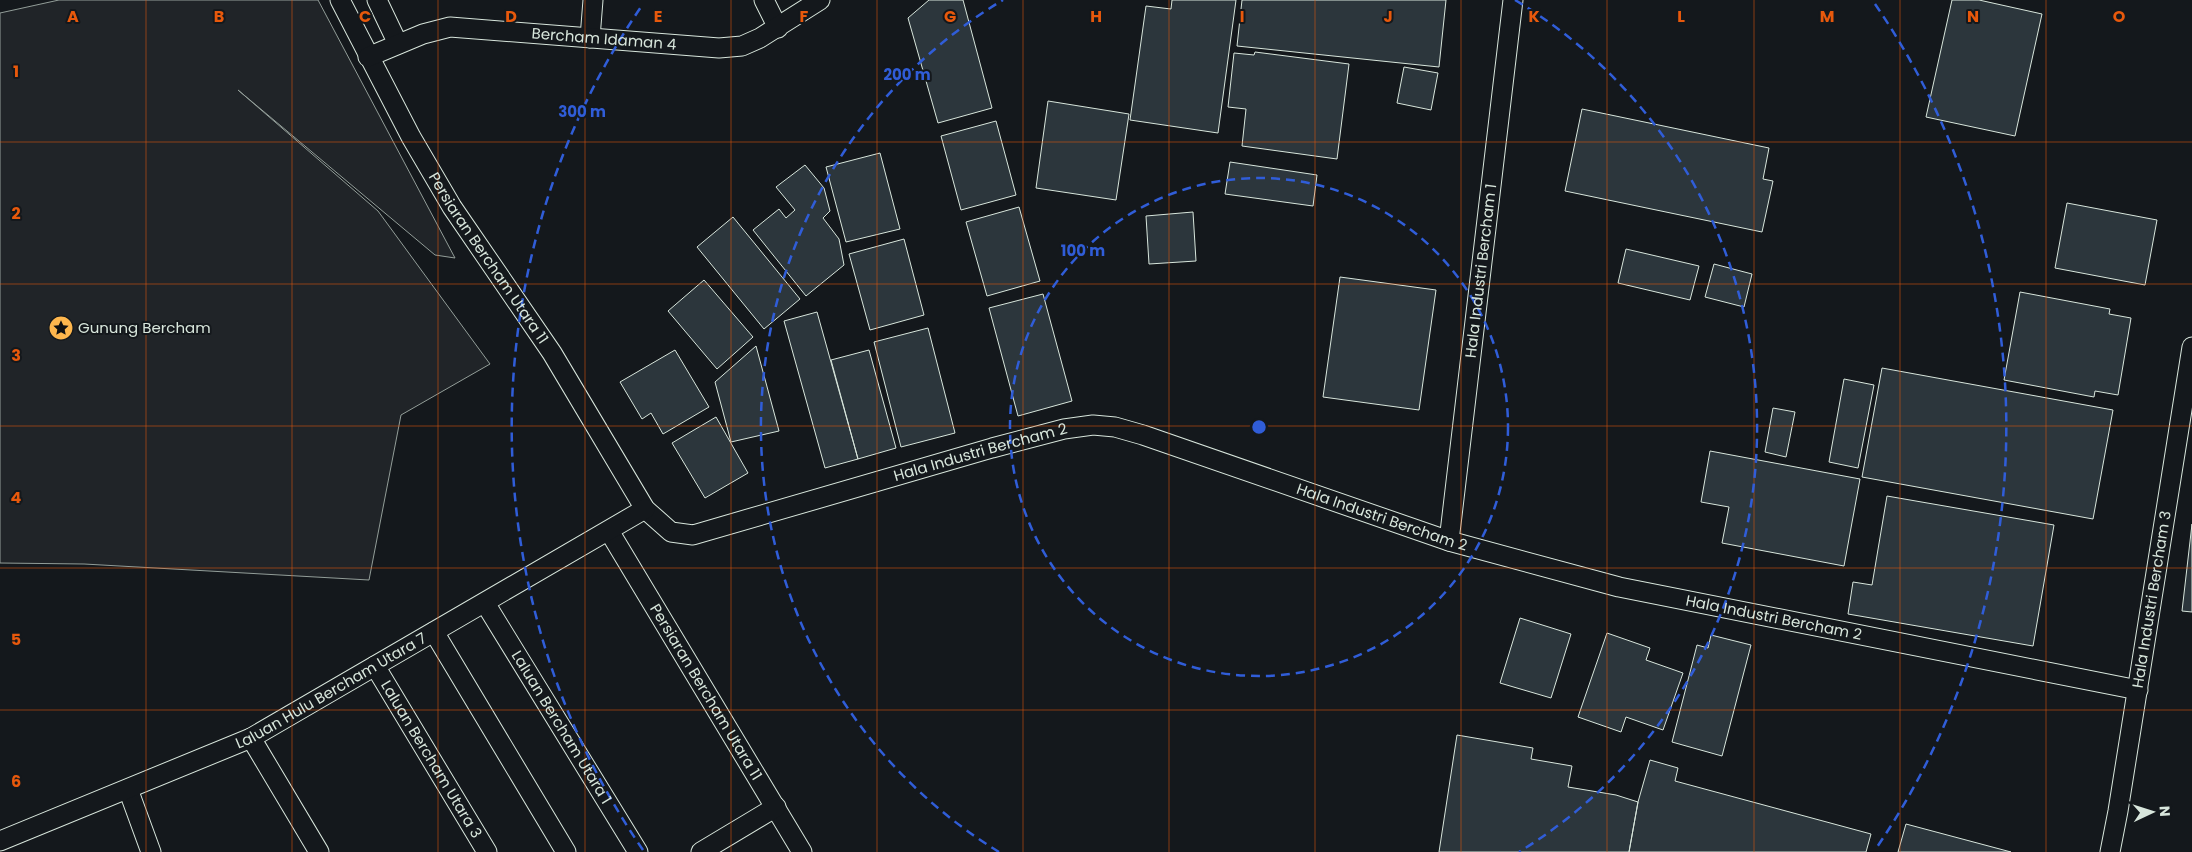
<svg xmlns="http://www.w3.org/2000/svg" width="2192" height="852" viewBox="0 0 2192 852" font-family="Poppins,sans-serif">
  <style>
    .green { fill: #202428; stroke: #939e99 }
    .building { fill: #2c363c; stroke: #d8e6dc }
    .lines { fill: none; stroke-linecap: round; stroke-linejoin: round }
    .minor-casing { stroke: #d8e6dc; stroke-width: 21 }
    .minor { stroke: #14181c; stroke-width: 19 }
    .grid { fill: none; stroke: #e8590c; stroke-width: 1; stroke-opacity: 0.55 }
    .ring { fill: none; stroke: #305dd8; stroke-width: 2.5; stroke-dasharray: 9 6 }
    .labels { text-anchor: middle; stroke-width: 4; stroke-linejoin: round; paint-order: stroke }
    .street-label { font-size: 15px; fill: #d8e6dc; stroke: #14181c }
    .poi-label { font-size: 15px; fill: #d8e6dc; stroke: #14181c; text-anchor: start }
    .grid-label { font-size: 16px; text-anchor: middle; font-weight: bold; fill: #e8590c; stroke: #14181c; stroke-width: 4; stroke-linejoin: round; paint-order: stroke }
    .centre { fill: #305dd8; stroke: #14181c; stroke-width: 2.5 }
    .ring-label { font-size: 15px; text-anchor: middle; font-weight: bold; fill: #305dd8; stroke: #14181c; stroke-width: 4; stroke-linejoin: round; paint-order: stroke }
  </style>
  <rect width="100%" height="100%" fill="#14181c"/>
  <path class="green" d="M59,0H318L455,258L435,255L238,90L378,211L490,364L401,415L369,580L84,564L0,563V13Z"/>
  <path class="building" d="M929,0H963L992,108L938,123L908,18Z
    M1172,0H1236L1218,133L1130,120L1146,6L1171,9Z
    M1242,0H1446L1439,67L1237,46Z
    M1952,0H1979L2042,14L2015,136L1926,117Z
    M1255,52L1349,64L1337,159L1242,146L1246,109L1228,107L1234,53L1254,55Z
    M1404,67L1438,73L1431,110L1397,103Z
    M1048,101L1129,114L1116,200L1036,188Z
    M1582,109L1769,148L1763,179L1773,181L1762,232L1565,191Z
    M996,121L1016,195L961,210L941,136Z
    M880,153L900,229L846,242L826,167Z
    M1230,162L1317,175L1313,206L1225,194Z
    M805,165L824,188L830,211L823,218L839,239L844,265L806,296L753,230L779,209L786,218L795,210L776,187Z
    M2067,203L2157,220L2145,285L2055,268Z
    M1019,207L1040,281L987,296L966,222Z
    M1193,212L1196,261L1149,264L1146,216Z
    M733,217L800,299L764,329L697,247Z
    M904,239L924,315L870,330L849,254Z
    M1626,249L1699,266L1690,300L1618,283Z
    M1714,264L1752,274L1744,307L1705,297Z
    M1340,277L1436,290L1419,410L1323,397Z
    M704,280L753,337L717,369L668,311Z
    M2020,292L2110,309L2109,314L2131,318L2118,395L2095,391L2094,397L2004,380Z
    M1043,294L1072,401L1018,416L989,308Z
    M817,312L858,459L825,468L784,321Z
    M928,328L955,433L901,447L874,342Z
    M756,346L779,431L731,442L715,382Z
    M675,350L709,407L663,434L651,413L642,419L620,382Z
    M869,350L896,448L858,459L831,360Z
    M1882,368L2113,410L2093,519L1862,477Z
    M1844,379L1874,385L1858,468L1829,462Z
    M1773,408L1795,412L1786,457L1765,452Z
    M716,417L748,473L705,498L672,443Z
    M1710,451L1860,479L1844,566L1722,543L1729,507L1701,502Z
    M1887,496L2054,525L2033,646L1848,614L1853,582L1872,585Z
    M2192,524V612L2182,611Z
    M1520,618L1571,634L1551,698L1500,683Z
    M1607,633L1650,648L1646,660L1683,673L1663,730L1626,717L1621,732L1578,717Z
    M1711,635L1751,645L1722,756L1672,742L1697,645L1708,648Z
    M1457,735L1533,748L1531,759L1572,766L1568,787L1616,795L1638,802L1629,852H1439Z
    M1650,760L1678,768L1675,781L1871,834L1866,852H1629L1638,802Z
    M1906,824L2011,852H1898Z"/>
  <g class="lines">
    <defs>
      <g id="minor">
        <path id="s1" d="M340,0L411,137L452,207L552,353L645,509L671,532L693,535L992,448L1064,429L1093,425L1115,427L1143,435L1449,541L1619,587L2138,690"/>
        <path d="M377,0L398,44"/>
        <path d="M764,0L778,28"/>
        <path d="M590,38L593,0"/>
        <path id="s2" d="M368,57L423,34L450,27L719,48L742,46L760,38L820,0"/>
        <path id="s3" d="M609,531L802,852"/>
        <path id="s4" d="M1449,541L1513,0"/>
        <path id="s5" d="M485,603L638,852"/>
        <path d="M434,632L566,852"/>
        <path id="s6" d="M375,666L487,852"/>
        <path d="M251,738L319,852"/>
        <path d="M128,789L151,852"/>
        <path id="s7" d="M0,841L251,738L645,509"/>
        <path d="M701,852L776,807"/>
        <path id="s8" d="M2110,852L2118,811L2192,347"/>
      </g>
    </defs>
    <use href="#minor" class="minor-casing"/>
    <use href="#minor" class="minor"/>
  </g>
  <path class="grid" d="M146,0V852M292,0V852M438,0V852M585,0V852M731,0V852M877,0V852M1023,0V852M1169,0V852M1315,0V852M1461,0V852M1607,0V852M1754,0V852M1900,0V852M2046,0V852M0,142H2192M0,284H2192M0,426H2192M0,568H2192M0,710H2192"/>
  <g class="ring">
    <circle cx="1259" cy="427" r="249"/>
    <path d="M999 852A498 498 0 0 1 1003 0M1515 0A498 498 0 0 1 1519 852"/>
    <path d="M643 850A747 747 0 0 1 643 4M1875 4A747 747 0 0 1 1875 850"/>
  </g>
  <defs>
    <symbol id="sight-disc" viewBox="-11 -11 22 22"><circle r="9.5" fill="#ffb74d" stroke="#14181c"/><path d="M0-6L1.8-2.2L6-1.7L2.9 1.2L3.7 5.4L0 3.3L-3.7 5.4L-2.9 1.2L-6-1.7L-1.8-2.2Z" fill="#111"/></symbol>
  </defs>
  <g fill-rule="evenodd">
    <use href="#sight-disc" x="47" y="314" width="28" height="28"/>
  </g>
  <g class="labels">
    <g class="street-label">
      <text dy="5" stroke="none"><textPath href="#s2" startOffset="242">Bercham Idaman 4</textPath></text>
      <text dy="5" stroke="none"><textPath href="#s1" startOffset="298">Persiaran Bercham Utara 11</textPath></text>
      <text dy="5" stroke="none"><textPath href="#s4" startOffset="272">Hala Industri Bercham 1</textPath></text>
      <text dy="5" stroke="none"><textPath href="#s1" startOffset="950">Hala Industri Bercham 2</textPath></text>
      <text dy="5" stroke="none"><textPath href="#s1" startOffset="1370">Hala Industri Bercham 2</textPath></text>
      <text dy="5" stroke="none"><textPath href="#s8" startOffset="256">Hala Industri Bercham 3</textPath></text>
      <text dy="5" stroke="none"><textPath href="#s1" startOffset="1775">Hala Industri Bercham 2</textPath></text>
      <text dy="5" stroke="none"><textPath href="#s7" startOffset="364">Laluan Hulu Bercham Utara 7</textPath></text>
      <text dy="5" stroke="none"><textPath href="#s3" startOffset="188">Persiaran Bercham Utara 11</textPath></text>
      <text dy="5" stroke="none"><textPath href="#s5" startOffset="146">Laluan Bercham Utara 1</textPath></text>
      <text dy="5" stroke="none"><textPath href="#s6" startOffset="109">Laluan Bercham Utara 3</textPath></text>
    </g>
    <g class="poi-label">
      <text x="78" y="333">Gunung Bercham</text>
    </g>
  </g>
  <g class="grid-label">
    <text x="73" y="22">A</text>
    <text x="219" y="22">B</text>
    <text x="365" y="22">C</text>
    <text x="511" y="22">D</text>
    <text x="658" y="22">E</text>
    <text x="804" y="22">F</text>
    <text x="950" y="22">G</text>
    <text x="1096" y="22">H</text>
    <text x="1242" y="22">I</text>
    <text x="1388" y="22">J</text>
    <text x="1534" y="22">K</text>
    <text x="1681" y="22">L</text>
    <text x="1827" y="22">M</text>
    <text x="1973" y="22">N</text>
    <text x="2119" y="22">O</text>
    <text x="16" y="77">1</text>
    <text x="16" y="219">2</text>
    <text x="16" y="361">3</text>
    <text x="16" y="503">4</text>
    <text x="16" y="645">5</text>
    <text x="16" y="787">6</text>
  </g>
  <circle cx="1259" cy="427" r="8" class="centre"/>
  <g class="ring-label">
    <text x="907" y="80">200 m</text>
    <text x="582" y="117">300 m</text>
    <text x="1083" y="256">100 m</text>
  </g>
  <g transform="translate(2152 812) rotate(86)" stroke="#14181c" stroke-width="4" paint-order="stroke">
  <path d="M0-4L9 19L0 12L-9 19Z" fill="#d8e6dc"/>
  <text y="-8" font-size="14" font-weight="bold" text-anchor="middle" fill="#d8e6dc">N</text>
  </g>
</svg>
